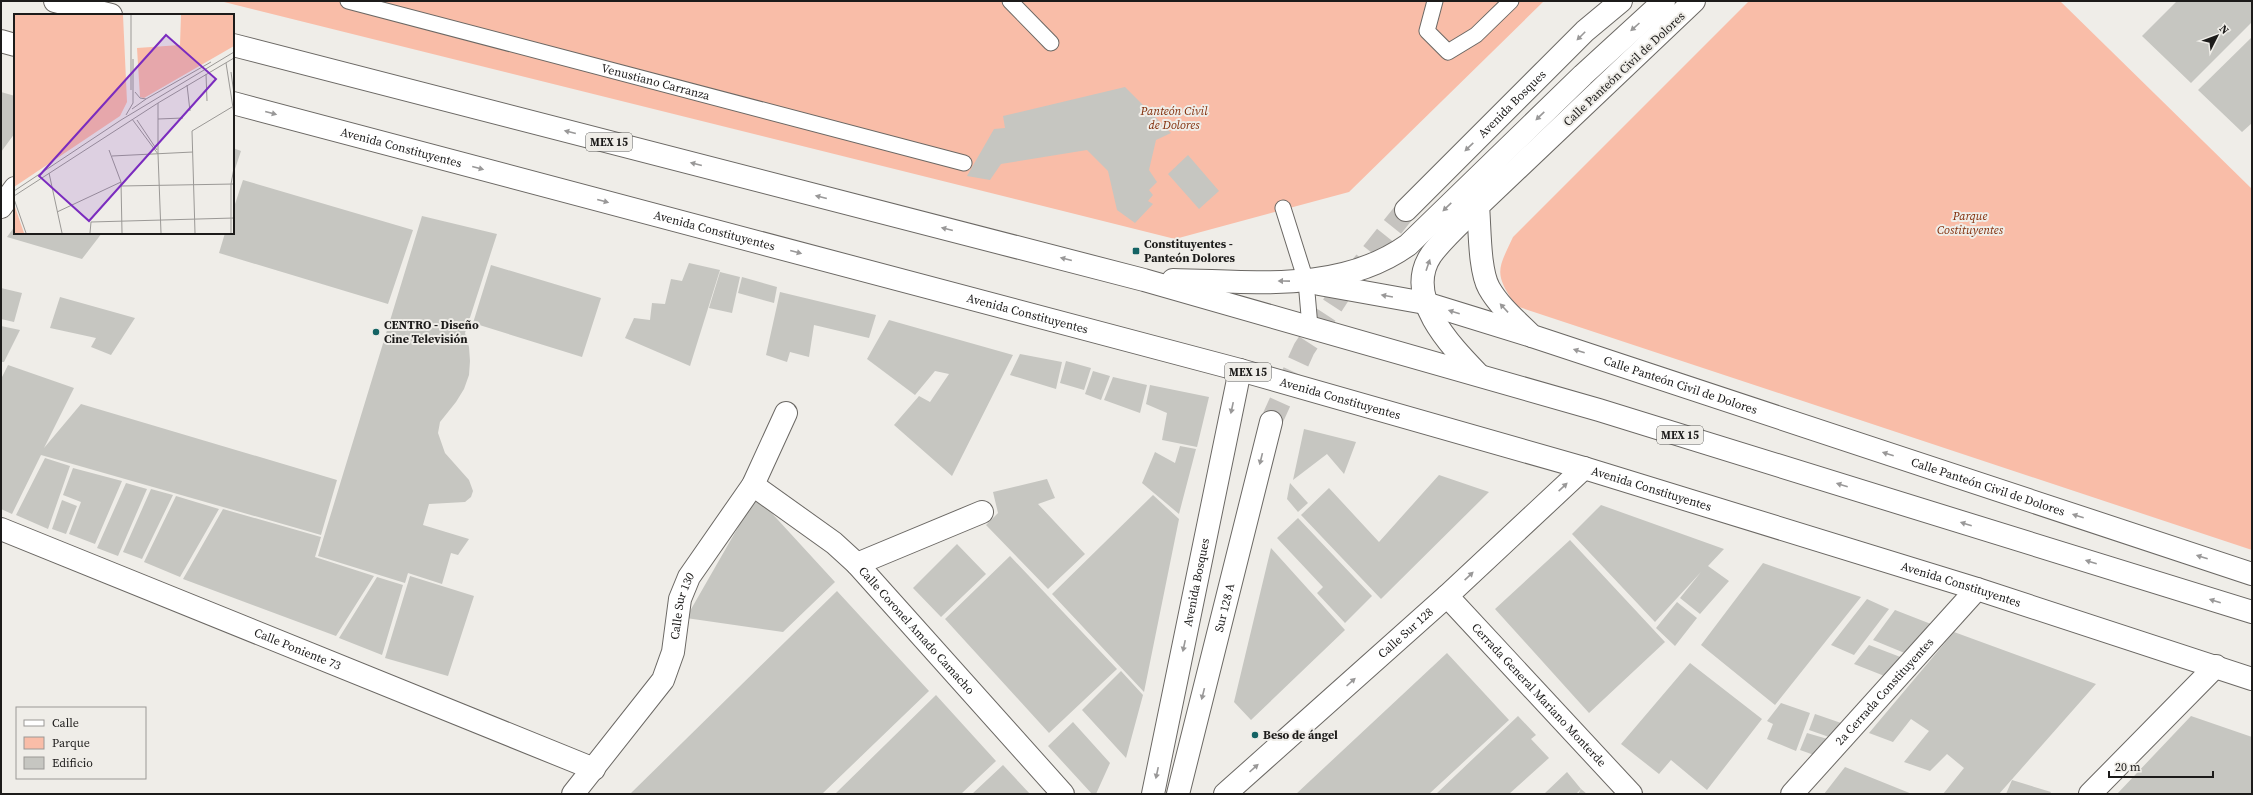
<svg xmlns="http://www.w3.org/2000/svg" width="2253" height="795" viewBox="0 0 2253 795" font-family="'Source Serif 4',serif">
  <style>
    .green { fill: #f9bda8 }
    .building { fill: #c6c6c1 }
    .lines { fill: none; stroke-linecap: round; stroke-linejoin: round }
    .secondary-tunnel { stroke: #c5c3bf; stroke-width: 22; stroke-dasharray: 22 11; stroke-linecap: butt }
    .lane-casing { stroke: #6b6864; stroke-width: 17 }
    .street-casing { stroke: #6b6864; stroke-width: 24 }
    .secondary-casing { stroke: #6b6864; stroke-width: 24 }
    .highway-casing { stroke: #6b6864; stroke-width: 24 }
    .lane { stroke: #fff; stroke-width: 15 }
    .street { stroke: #fff; stroke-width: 22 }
    .secondary { stroke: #fff; stroke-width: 22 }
    .highway { stroke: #fff; stroke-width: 22 }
    .oneway { fill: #999898 }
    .poi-dot { fill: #146364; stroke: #efede8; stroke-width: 1.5 }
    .labels { text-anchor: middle; stroke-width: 4; stroke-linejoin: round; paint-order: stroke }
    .shield { fill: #efede8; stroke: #5b5a58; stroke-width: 1 }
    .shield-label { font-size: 11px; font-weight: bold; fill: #1c1b1a }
    .street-label { font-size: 12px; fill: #1c1b1a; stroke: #efede8 }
    .park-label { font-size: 12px; font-style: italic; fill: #802d09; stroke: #efede8 }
    .poi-label { font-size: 12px; font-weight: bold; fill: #1c1b1a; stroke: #efede8; text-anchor: start }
    .inset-road { fill: none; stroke: #9b9996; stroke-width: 1 }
    .view { fill: #7b2cbf; fill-opacity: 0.15; stroke: #7b2cbf; stroke-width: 2 }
    .inset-edge { fill: none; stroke: #1c1b1a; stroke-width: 2 }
  </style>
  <rect width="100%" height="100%" fill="#efede8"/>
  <path class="green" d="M220,1H1544L1349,192L1175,239Z
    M1749,1H2060L2252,189V550L1516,306C1494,273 1497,271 1513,237Z"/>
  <path class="building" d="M2177,1H2252V22L2191,83L2142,36Z
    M2252,37V123L2242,132L2198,90Z
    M1125,87L1171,133L1156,140L1149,170L1157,182L1149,190L1153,195L1148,201L1153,204L1135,223L1117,210L1108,171L1087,150L1001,164L990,180L967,176L994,129L1005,128L1003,116Z
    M1,92L15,96V133L1,152Z
    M233,148L241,151L233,175Z
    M1188,155L1219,191L1199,209L1168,174Z
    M243,180L413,230L388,304L219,253L225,233H233V210Z
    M422,216L497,234L465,333L469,347L470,361L469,375L464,389L456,402L440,422L438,433L445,453L469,480L473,491L471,497L465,502L429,504L423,525L469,539L458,555L451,553L442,584L408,573L405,583L318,556Z
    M15,226V233H102L82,259L7,237Z
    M689,263L720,270L690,366L625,338L634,318L650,320L652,303L665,304L671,279L682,281Z
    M491,265L601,298L582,357L473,323Z
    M720,272L740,277L732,313L709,308Z
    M742,277L777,287L774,303L738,293Z
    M1,288L22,293L14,322L1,319Z
    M780,292L876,315L869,338L814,325L809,357L790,352L787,362L766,355Z
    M60,297L135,318L111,355L91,347L96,338L50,328Z
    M889,320L1013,355L952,476L894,425L919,396L930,402L949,374L935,371L915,395L867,359Z
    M1,326L20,330L4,362H1Z
    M1020,354L1062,362L1056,389L1010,375Z
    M1066,361L1091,368L1084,390L1060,383Z
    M8,365L74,388L44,448L81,404L337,480L321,535L41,455L12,514L1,509V379Z
    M1093,371L1110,376L1101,400L1085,394Z
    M1113,377L1147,385L1140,413L1104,400Z
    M1150,385L1209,397L1197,447L1162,440L1167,413L1146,404Z
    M1304,429L1356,442L1344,474L1327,454L1293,480Z
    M1180,446L1196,449L1179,514L1142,483L1155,452L1175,463Z
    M45,458L70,466L48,529L16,515Z
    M73,468L122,481L95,544L69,534L81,502L63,495Z
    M1439,475L1489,492L1381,599L1301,515L1329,488L1379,542Z
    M1047,479L1055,498L1038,504L1085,554L1048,589L986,525L998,513L993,492Z
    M126,483L147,489L118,556L97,548Z
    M1290,483L1308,503L1298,512L1287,499Z
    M151,489L173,495L142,559L123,552Z
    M1153,495L1179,519L1144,692L1052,594Z
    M176,496L219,509L180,577L144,562Z
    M756,496L835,582L783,632L686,618Z
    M62,500L77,506L66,534L52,529Z
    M1601,505L1724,549L1708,566L1729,581L1700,614L1680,598L1701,572L1655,622L1572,534Z
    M223,509L321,537L315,557L374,576L336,636L183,579Z
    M1298,518L1372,596L1345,623L1317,593L1323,587L1277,538Z
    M1570,540L1665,642L1589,713L1495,609Z
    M957,544L986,574L941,617L913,588Z
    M1271,548L1345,630L1251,720L1234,702Z
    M1010,556L1117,669L1049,733L945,619Z
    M1763,563L1861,597L1775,705L1701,645Z
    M410,576L474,596L448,676L385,658Z
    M377,577L403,585L382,655L339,638Z
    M837,591L929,691L822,794H630Z
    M1867,599L1889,609L1854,655L1831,645Z
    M1677,602L1697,618L1675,646L1656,628Z
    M1895,610L1931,624L1907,654L1873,640Z
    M1954,632L2096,684L1999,794H1943L1964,768L1947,754L1930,771L1904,762L1929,731L1911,719L1893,742L1869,733Z
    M1869,645L1903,658L1887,677L1854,664Z
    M1447,653L1509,720L1429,794H1296Z
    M1690,663L1762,719L1707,790L1671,760L1659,774L1621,744Z
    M1121,671L1143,695L1126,758L1082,710Z
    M936,695L996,761L961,794H835Z
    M1781,703L1810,713L1796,751L1767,739L1773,724L1767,721Z
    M1815,714L1844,724L1832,738L1809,730Z
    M1518,716L1536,735L1531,739L1549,758L1509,794H1436Z
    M2191,716L2252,737V794H2117Z
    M1073,722L1110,763L1096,794H1092L1048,746Z
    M1807,733L1831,740L1817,756L1800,750Z
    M1003,765L1030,794H972Z
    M1845,767L1912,794H1824Z
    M1567,772L1581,789L1576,794H1544Z
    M2012,780L2051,792L2050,794H2006Z
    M1581,789L1587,794H1578Z"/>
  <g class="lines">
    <path class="secondary-tunnel" d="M1271,422L1304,349L1343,289L1406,210"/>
    <defs>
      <g id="lane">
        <path id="s1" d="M348,1L964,163"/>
        <path d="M1010,1L1051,43"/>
        <path d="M1435,1L1427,31L1448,52L1476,35L1511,1"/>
        <path d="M1283,208L1306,281L1310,327"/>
      </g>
      <g id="street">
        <path d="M1,207L15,188"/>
        <path id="s2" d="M753,485L834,543L857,564L1063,794"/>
        <path id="s3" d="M1,529L594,769"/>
        <path d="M857,564L982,512"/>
        <path id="s4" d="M1447,596L1631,794"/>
        <path id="s5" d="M573,794L663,680L673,652L680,599L689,577L753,485L786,413"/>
        <path id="s6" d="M1792,794L1977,589"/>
        <path d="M2090,794L2216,666"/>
      </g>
      <g id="secondary">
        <path id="s7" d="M1694,1L1478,206C1480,228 1479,270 1489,288C1499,306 1517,321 1532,336L2252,574"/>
        <path id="s8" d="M1406,210L1585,31L1621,1"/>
        <path id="s9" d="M1153,794L1240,370"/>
        <path id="s10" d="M1178,794L1271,422"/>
        <path id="s11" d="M1225,794L1447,596L1584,468"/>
      </g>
      <g id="highway">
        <path d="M55,1L111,15"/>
        <path d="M1,41L15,45"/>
        <path d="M233,45L1144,280L1599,410L2252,612"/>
        <path id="s12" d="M233,103L1240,370L1584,468L1977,589L2252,679"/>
        <path d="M1173,280C1252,281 1339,294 1408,245L1583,75L1664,1"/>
        <path d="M1319,284L1425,303L1532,336"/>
        <path d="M1478,374C1451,346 1403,297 1431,255C1444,237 1463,221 1478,206"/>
      </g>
    </defs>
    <use href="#lane" class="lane-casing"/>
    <use href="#street" class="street-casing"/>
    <use href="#secondary" class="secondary-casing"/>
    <use href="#highway" class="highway-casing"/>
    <use href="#lane" class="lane"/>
    <use href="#street" class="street"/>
    <use href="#secondary" class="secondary"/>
    <use href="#highway" class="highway"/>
  </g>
  <defs><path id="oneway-solid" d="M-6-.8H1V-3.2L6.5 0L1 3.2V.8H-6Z"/></defs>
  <g class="oneway">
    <use href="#oneway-solid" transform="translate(1635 27) rotate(138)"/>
    <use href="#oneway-solid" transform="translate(1581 36) rotate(135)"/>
    <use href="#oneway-solid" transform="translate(271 113) rotate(15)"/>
    <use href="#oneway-solid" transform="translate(1540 116) rotate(136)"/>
    <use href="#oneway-solid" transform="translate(570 132) rotate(-166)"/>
    <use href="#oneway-solid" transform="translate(1469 147) rotate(136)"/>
    <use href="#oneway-solid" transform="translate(696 164) rotate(-166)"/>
    <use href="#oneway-solid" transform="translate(478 168) rotate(15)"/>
    <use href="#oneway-solid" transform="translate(821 197) rotate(-166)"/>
    <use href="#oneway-solid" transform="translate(603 201) rotate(15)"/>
    <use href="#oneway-solid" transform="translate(1447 207) rotate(136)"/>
    <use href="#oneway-solid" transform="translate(947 229) rotate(-166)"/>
    <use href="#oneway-solid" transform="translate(796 252) rotate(15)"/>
    <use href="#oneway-solid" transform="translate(1066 259) rotate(-166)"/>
    <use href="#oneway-solid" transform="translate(1428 265) rotate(-71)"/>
    <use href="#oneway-solid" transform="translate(1284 281) rotate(-179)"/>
    <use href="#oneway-solid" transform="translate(1387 296) rotate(-170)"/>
    <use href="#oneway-solid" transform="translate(1504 308) rotate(-133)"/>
    <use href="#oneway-solid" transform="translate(1454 312) rotate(-163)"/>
    <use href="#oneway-solid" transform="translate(1579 351) rotate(-162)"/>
    <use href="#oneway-solid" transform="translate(1232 408) rotate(102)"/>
    <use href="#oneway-solid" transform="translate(1888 454) rotate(-162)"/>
    <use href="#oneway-solid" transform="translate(1261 459) rotate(104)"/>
    <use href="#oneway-solid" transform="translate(1842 485) rotate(-163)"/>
    <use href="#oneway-solid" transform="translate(1563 487) rotate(-43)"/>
    <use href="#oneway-solid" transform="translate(2078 516) rotate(-162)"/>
    <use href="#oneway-solid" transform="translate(1966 524) rotate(-163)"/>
    <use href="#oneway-solid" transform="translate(2202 557) rotate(-162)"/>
    <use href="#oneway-solid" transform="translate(2091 562) rotate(-163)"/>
    <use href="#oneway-solid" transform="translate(1469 576) rotate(-43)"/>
    <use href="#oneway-solid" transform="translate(2215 601) rotate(-163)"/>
    <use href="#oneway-solid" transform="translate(1184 646) rotate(102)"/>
    <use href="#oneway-solid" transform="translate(1351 682) rotate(-42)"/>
    <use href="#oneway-solid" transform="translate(1203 694) rotate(104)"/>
    <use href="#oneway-solid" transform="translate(1254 768) rotate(-42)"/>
    <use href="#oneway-solid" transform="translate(1157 773) rotate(102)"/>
  </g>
  <g class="poi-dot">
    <rect x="1132" y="247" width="8" height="8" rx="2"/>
    <circle cx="376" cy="332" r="4"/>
    <circle cx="1255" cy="735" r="4"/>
  </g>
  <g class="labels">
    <g class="shield">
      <rect x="586" y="133" width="46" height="18" rx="3"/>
      <rect x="1225" y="363" width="46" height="18" rx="3"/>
      <rect x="1657" y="426" width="46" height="18" rx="3"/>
    </g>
    <g class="shield-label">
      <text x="609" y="146">MEX 15</text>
      <text x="1248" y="376">MEX 15</text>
      <text x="1680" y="439">MEX 15</text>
    </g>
    <g class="street-label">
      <text transform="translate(1624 69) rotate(-43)" y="4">Calle Panteón Civil de Dolores</text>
      <text dy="4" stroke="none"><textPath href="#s1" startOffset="318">Venustiano Carranza</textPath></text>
      <text dy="4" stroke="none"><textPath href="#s8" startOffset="150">Avenida Bosques</textPath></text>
      <text dy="4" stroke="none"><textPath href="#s12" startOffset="174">Avenida Constituyentes</textPath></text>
      <text dy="4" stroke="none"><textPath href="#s12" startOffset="498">Avenida Constituyentes</textPath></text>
      <text dy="4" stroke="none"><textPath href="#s12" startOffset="822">Avenida Constituyentes</textPath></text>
      <text dy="4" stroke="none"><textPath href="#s7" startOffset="602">Calle Panteón Civil de Dolores</textPath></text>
      <text dy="4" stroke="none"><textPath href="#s12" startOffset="1146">Avenida Constituyentes</textPath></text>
      <text dy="4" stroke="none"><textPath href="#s7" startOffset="926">Calle Panteón Civil de Dolores</textPath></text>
      <text dy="4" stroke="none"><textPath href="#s12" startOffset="1470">Avenida Constituyentes</textPath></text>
      <text dy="4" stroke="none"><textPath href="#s9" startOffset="216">Avenida Bosques</textPath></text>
      <text dy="4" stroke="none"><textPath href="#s12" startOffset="1794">Avenida Constituyentes</textPath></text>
      <text dy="4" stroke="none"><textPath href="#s5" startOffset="222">Calle Sur 130</textPath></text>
      <text dy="4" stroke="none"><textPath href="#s10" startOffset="192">Sur 128 A</textPath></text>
      <text dy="4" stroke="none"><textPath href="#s2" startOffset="220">Calle Coronel Amado Camacho</textPath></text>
      <text dy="4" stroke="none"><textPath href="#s11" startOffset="242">Calle Sur 128</textPath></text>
      <text dy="4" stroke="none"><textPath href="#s3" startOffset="320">Calle Poniente 73</textPath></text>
      <text dy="4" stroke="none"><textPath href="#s6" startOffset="138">2a Cerrada Constituyentes</textPath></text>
      <text dy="4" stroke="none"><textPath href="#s4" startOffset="135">Cerrada General Mariano Monterde</textPath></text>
    </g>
    <g class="park-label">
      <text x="1174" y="115">Panteón Civil<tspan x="1174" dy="14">de Dolores</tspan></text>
      <text x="1970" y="220">Parque<tspan x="1970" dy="14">Costituyentes</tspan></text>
    </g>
    <g class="poi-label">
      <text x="1144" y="248">Constituyentes -<tspan x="1144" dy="14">Panteón Dolores</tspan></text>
      <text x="384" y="329">CENTRO - Diseño<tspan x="384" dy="14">Cine Televisión</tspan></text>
      <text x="1263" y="739">Beso de ángel</text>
    </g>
  </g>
  <g transform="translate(14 14)">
    <rect width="220" height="220" fill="#efede8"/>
    <path d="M0,1H109L113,88L106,102L0,173ZM167,1H220V32L130,84L126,83L123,34L166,31ZM0,190L10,219H0Z" fill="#f9bda8"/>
    <path class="inset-road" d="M117,1V76M212,49L220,100M217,58L220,80M192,60L193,87M173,71L176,97M121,78L126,84L132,85L197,48M144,89V140M118,95L132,85M112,101L119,89V45M118,105L144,140L147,219M144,105L169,104M123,106L143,136M95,136L107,168L108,219M98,142L179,138M35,159L48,219M107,172L220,170M0,177L107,106L220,38M0,182L144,89L220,44M0,185L12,219M43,198L107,168M76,219L77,208L220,204M181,219L178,117L218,93M217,219V170L220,154"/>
    <path class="view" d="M152,21L202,65L75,207L25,162Z"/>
    <rect width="220" height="220" class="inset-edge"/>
  </g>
  <rect width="2253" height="795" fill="none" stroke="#1c1b1a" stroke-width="4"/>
  <rect x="16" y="707" width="130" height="72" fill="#efede8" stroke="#9b9996"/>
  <rect x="24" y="720" width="20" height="6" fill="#ffffff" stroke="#9b9996"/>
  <text x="52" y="727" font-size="12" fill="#1c1b1a">Calle</text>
  <rect x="24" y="737" width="20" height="12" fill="#f9bda8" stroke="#9b9996"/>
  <text x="52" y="747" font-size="12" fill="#1c1b1a">Parque</text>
  <rect x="24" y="757" width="20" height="12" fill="#c6c6c1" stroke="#9b9996"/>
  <text x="52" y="767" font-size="12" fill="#1c1b1a">Edificio</text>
  <g transform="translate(2217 36) rotate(48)" stroke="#efede8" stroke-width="3" paint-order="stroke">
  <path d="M0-3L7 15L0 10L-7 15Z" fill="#1c1b1a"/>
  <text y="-6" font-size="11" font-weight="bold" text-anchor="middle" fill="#1c1b1a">N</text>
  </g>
  <path d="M2109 771v6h104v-6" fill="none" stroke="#1c1b1a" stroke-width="2"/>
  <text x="2115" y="771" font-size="12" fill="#1c1b1a" stroke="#efede8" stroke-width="3" paint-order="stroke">20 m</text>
</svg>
